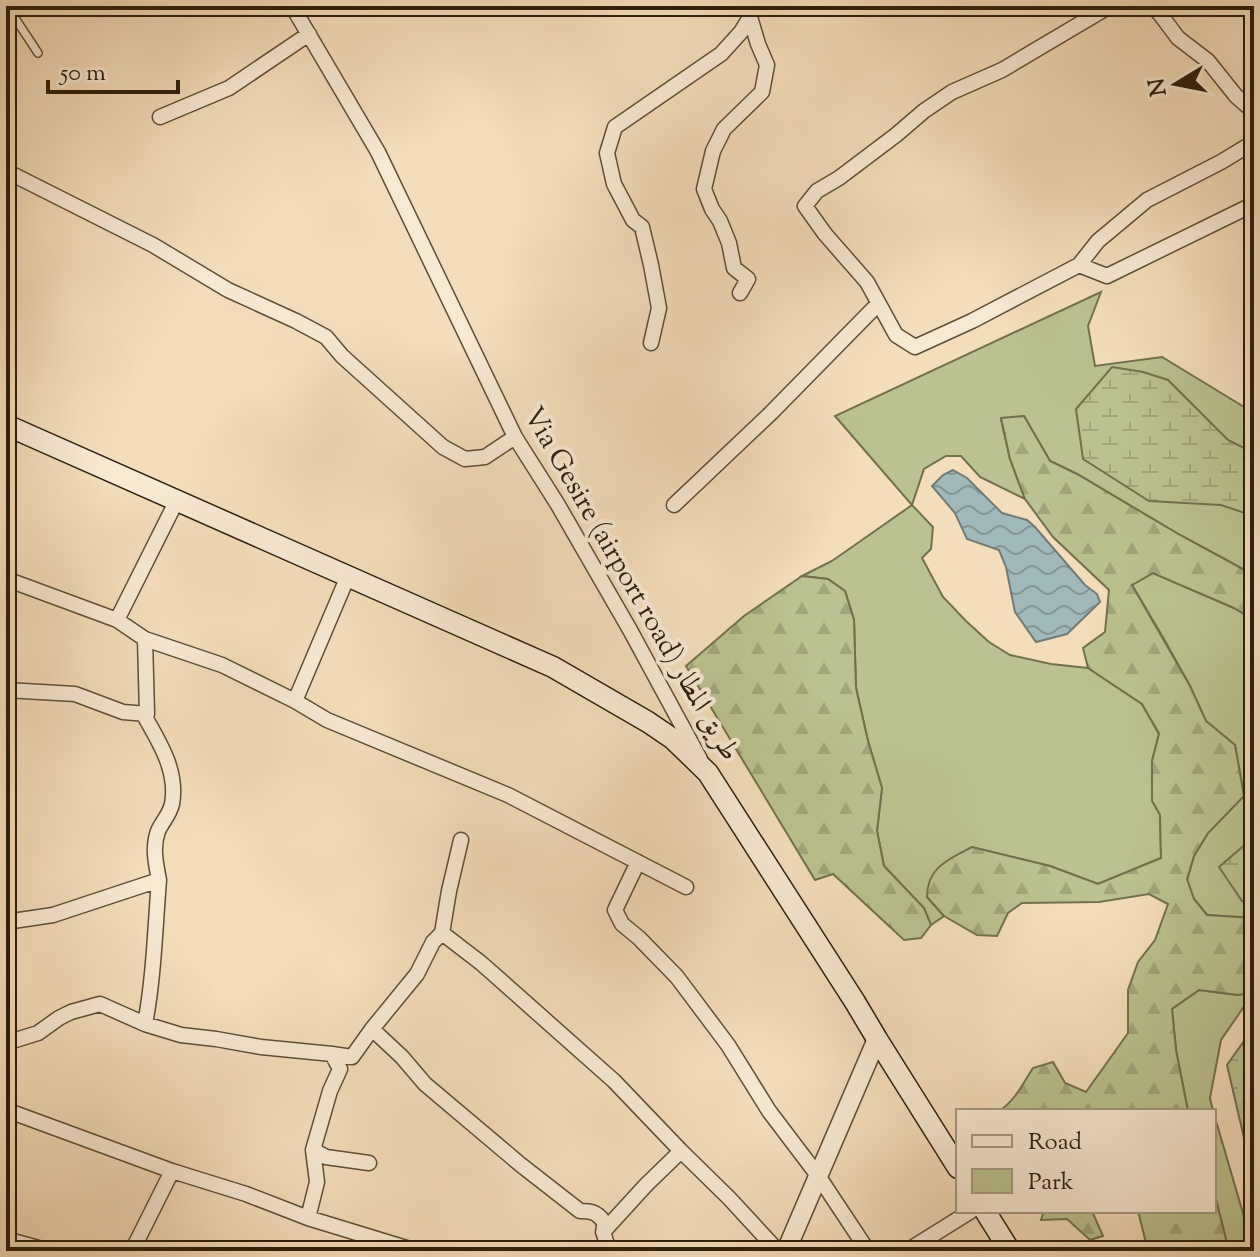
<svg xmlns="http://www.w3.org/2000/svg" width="1260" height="1257" viewBox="0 0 1260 1257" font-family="'Sorts Mill Goudy',Amiri,serif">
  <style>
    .green { fill: #bbc190; stroke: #74704e; stroke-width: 2 }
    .forest { fill: url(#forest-firs); stroke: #74704e; stroke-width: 2 }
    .wetland { fill: url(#wetland-marsh); stroke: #74704e; stroke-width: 2 }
    .water { fill: url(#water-waves); stroke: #737b75; stroke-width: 2 }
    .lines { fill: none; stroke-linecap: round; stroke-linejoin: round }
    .service-casing { stroke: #5f4e37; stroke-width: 10 }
    .minor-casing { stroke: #5f4e37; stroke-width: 17 }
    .tertiary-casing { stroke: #5f4e37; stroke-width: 21 }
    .secondary-casing { stroke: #2d1e0b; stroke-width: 23 }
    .service { stroke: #f8e9d3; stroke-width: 7 }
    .minor { stroke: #f8e9d3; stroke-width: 14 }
    .tertiary { stroke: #f8e9d3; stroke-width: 18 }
    .secondary { stroke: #f8e9d3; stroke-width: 20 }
    .labels { text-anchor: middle; stroke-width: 8; stroke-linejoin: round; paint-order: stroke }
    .street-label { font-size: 28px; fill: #2d1e0b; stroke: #f8e9d3 }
  </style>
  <defs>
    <pattern id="forest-firs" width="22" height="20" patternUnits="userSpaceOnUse" patternTransform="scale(2)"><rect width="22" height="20" fill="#bbc190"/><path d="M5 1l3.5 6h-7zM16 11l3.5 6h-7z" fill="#a1a57b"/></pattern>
    <pattern id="wetland-marsh" width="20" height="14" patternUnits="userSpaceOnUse" patternTransform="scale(2)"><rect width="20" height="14" fill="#bbc190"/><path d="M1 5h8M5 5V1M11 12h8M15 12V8" fill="none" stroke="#a1a57b"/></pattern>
    <pattern id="water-waves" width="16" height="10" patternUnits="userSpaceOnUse" patternTransform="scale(2)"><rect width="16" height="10" fill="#a1b9bb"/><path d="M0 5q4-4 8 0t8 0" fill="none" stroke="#849696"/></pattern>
  </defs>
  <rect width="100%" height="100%" fill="#f4ddbb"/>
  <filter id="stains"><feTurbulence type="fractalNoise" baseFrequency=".0025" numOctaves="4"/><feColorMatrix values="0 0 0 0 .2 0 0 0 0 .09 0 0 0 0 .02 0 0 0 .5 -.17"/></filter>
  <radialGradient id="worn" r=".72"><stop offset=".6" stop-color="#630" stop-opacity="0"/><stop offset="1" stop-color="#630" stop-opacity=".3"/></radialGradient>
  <path class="green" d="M1101,292L1088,326L1095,366L1162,357L1254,413V575L1180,535L1077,474L1050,461L1024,416L1001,419L1010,459L1025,499L980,477L961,456H946L924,469L912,505L933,527L931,549L922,558L943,597L966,621L989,642L1010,655L1051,664L1088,668L1142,704L1159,734L1152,761L1160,815L1161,858L1098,884L1050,866L972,847L927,897L944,916L931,925L924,908L884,866L877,831L882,788L868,741L856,688L854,620L845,591L828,579L802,576L832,561L912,505L835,416Z
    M1153,573L1234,608L1254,620V918L1207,915L1194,899L1187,880L1194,856L1208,833L1244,796L1235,745L1206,721L1190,686L1164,639L1132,585Z
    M1199,990L1238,995L1254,992L1221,1040L1210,1098L1213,1111H1188L1176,1050L1172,1009Z
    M1214,1114L1254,1251H1229L1214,1192Z"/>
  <path class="forest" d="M1024,416L1050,461L1077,474L1180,535L1254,575V620L1234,608L1153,573L1132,585L1190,686L1206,721L1235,745L1244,796L1208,833L1194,856L1187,879L1194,899L1207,915L1254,918V992L1238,995L1199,990L1172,1009L1176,1050L1188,1111H999C1015,1101 1023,1083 1033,1068L1053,1062L1065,1083L1086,1092L1128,1033V990L1138,962L1155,940L1168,904L1149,894L1099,902L1022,903L1008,913L997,936L977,935L944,916L927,897C927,867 949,859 972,847L1050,866L1098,884L1161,858L1160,815L1152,801V761L1159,734L1142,704L1088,668L1083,648L1105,632L1109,590L1053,537L1025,499L1010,459L1001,418Z
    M802,576L828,579L845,591L854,620L856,688L868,741L882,788L877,831L884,866L924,908L931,925L921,938L904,940L833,874L815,880L686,666L744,616Z
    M1214,1192L1229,1251H1148L1138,1211H1214Z
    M1044,1211H1092L1103,1236L1090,1240L1067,1219L1041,1220Z"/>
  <path class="wetland" d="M1112,367L1143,372L1168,380L1228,440L1254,453V516L1221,505L1149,501L1083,459L1076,409Z
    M1254,837V901H1242L1219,867Z
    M1254,1027V1207L1250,1200L1244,1138L1227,1065Z"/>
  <path class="water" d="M953,470L967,478L1002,513L1027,520L1035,527L1085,585L1097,594L1100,602L1067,634L1036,642L1015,612L1006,567L999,550L967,539L955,513L932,486L943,475Z"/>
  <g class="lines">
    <defs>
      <path id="service" d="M7,6L38,53"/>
      <path id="minor" d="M292,6L378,152L515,437L558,505L630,630L700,759
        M1110,6L1002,70L952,92L924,111L896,135L839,178L817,191L805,206L825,234L867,282L896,335L915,347L972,321L1079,265L1098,241L1147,200L1221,162L1254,142
        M1152,6L1160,14L1178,38L1208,61L1236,96L1254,112
        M160,117L229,88L309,34
        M6,171L153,245L228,290L296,321L326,337L342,356L443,447L465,459L485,457L515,437
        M1079,265L1107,276L1254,204
        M740,293L748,279L734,268L729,243L720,221L712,209L704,189L713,151L724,129L762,92L767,65L758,44L750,17
        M651,343L659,308L651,265L642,227L633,220L614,184L607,153L615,127L721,54L741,32L750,17L745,6
        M674,505L771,413L878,304
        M6,579L117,620L145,639L222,665L295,701L327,720L508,795L686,887
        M117,620L177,500
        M6,690L75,694L123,712L147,714L145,639
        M295,701L348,576
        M638,862L615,910L622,924L639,938L677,977L728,1045L769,1111L819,1177L868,1251
        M6,922L53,915L159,880C156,864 152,848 158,831C162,822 170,814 172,804C178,772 160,743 145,717L147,714
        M442,933L481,963L614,1081L681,1151L729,1198L778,1251
        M145,1024C154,976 155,929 159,880
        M372,1029L402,1057L425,1084L521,1165L580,1211C591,1211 597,1212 604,1222C603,1233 604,1243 612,1251
        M6,1043L38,1033L59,1018L71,1012L100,1004L145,1024L181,1035L216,1039L261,1047L332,1054
        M6,1110L172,1171L246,1194L308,1218L317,1182L313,1150
        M369,1163L326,1157L313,1150L330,1091L340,1069L332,1054L352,1057L372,1029L417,974L433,942L442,933L449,891L461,840
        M308,1218L416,1251
        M603,1232L646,1185L681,1151
        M6,1239L49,1251
        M132,1251L172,1171
        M907,1251L971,1211"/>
      <path id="tertiary" d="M786,1251L877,1039"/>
      <path id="secondary" d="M6,425L553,667L648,722L673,739L708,773L855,1002L877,1039L958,1168
        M985,1211L1010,1251"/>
    </defs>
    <use href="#service" class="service-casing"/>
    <use href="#minor" class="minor-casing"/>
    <use href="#tertiary" class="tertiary-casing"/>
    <use href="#secondary" class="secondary-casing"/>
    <use href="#service" class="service"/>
    <use href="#minor" class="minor"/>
    <use href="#tertiary" class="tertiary"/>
    <use href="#secondary" class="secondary"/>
  </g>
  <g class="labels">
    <g class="street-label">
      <text transform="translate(633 583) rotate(60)" y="10">Via Gesire (airport road) طريق المطار</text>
    </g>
  </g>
  <rect width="1260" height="1257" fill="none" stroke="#f4ddbb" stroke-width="32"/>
  <rect x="8" y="8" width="1244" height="1241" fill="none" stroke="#2d1e0b" stroke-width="4"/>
  <rect x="16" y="16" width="1228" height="1225" fill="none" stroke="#2d1e0b" stroke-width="2"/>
  <rect x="956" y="1109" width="260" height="104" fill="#f8e9d3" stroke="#a79883" stroke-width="2"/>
  <rect x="972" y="1135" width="40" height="12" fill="#f8e9d3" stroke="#a79883" stroke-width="2"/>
  <text x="1028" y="1149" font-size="24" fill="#2d1e0b">Road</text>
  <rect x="972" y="1169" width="40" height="24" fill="#bbc190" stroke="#a79883" stroke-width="2"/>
  <text x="1028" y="1189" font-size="24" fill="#2d1e0b">Park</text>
  <g transform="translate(1176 84) rotate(260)" stroke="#f8e9d3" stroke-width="6" paint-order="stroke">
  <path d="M0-6L14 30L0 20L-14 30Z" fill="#2d1e0b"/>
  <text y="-12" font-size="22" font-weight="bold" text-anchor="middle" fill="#2d1e0b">N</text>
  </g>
  <path d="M48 80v12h130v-12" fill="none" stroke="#2d1e0b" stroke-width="4"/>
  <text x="60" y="80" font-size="24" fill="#2d1e0b" stroke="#f8e9d3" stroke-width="6" paint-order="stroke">50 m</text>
  <rect width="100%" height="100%" filter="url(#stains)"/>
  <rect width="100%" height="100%" fill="url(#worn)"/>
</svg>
